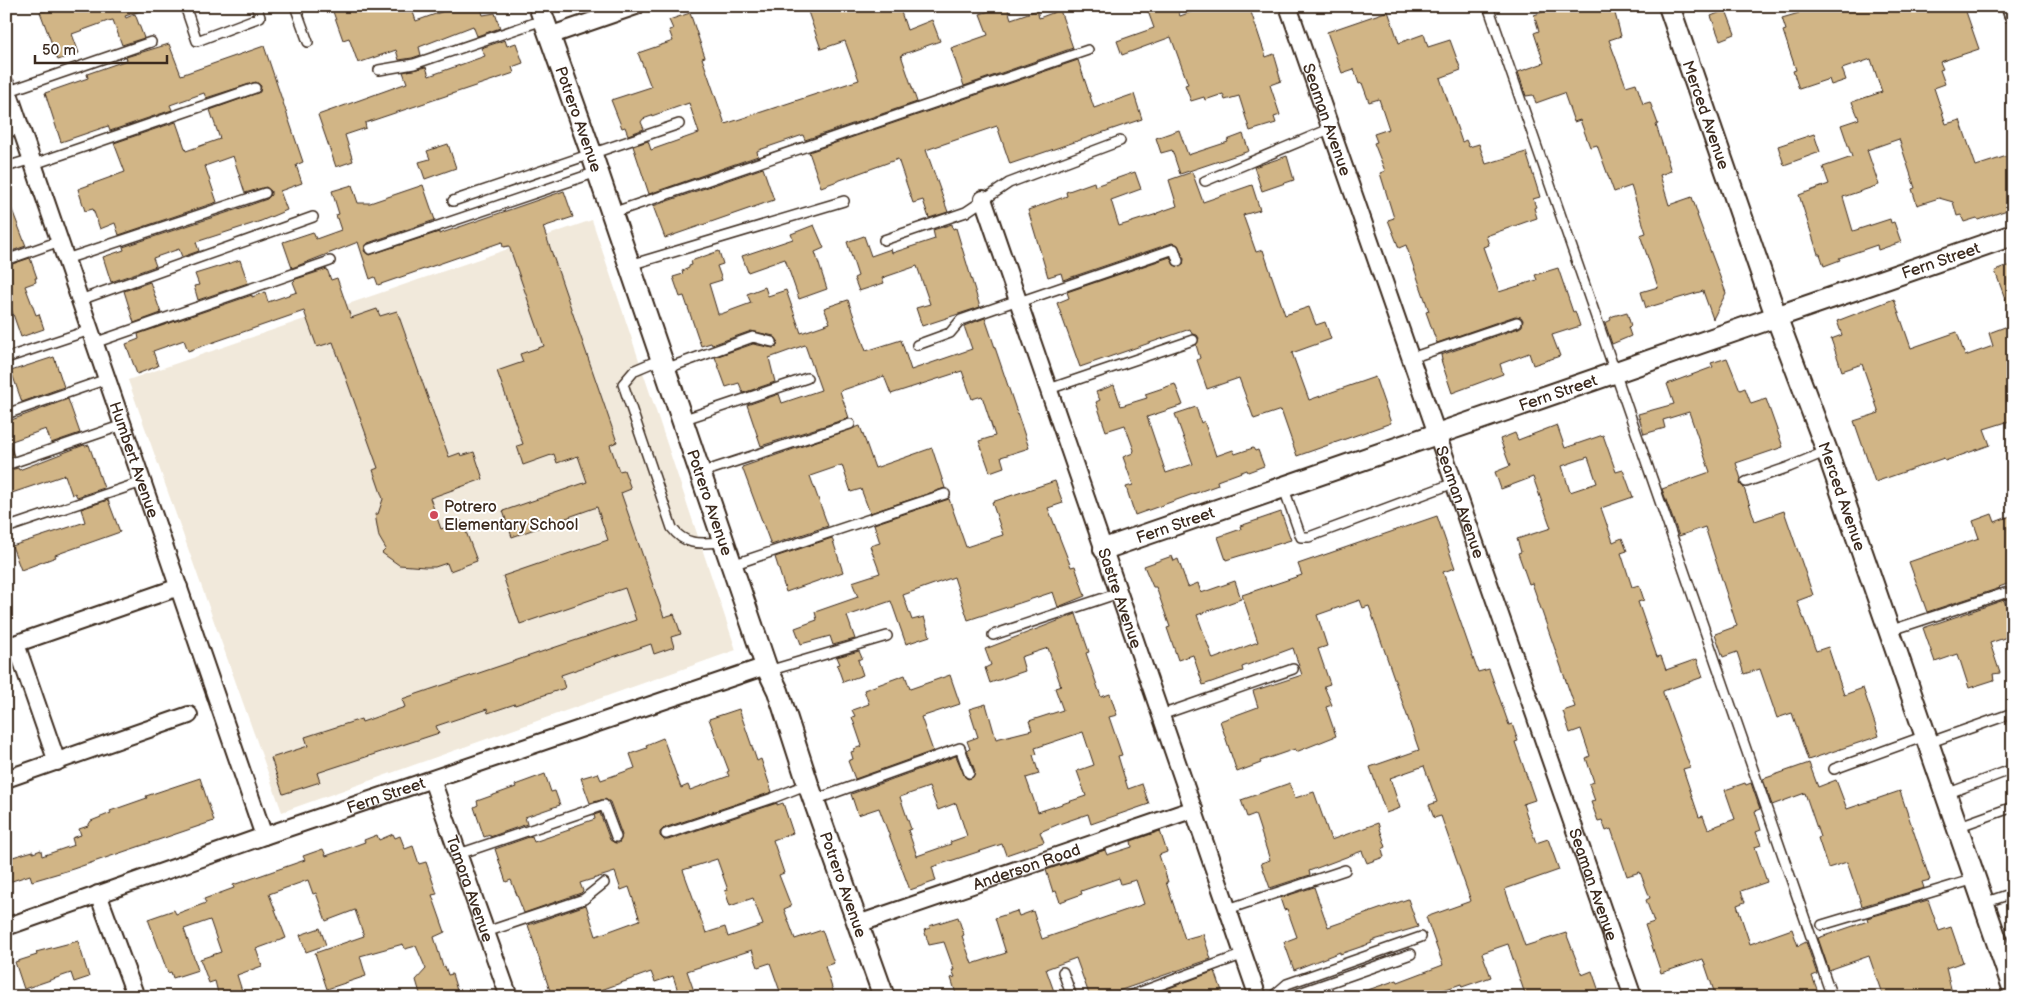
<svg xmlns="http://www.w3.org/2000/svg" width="2019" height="1003" viewBox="0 0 2019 1003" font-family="'Balsamiq Sans',sans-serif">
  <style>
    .built { fill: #f1e9db }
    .building { fill: #d1b586; stroke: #3b2a1e; fill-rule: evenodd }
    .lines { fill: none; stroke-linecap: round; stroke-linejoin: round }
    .service-casing { stroke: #3b2a1e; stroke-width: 12 }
    .minor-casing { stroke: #3b2a1e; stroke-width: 20 }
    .tertiary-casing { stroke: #3b2a1e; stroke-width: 24 }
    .service { stroke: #fff; stroke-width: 9 }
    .minor { stroke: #fff; stroke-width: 16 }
    .tertiary { stroke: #fff; stroke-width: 20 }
    .poi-dot { fill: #d1495b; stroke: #fff; stroke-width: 2 }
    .labels { text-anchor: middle; stroke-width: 4; stroke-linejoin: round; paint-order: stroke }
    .street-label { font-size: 16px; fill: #3b2a1e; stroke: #fff }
    .poi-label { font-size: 16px; fill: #3b2a1e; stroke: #fff; text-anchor: start }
  </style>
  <rect width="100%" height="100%" fill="#fff"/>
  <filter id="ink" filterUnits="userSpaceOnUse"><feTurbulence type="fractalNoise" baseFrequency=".02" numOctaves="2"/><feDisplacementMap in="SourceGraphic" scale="10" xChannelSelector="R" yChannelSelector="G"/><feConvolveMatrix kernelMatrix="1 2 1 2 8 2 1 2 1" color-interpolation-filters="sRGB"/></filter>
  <g filter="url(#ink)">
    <path class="built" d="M592,220L736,650L282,812L128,380Z"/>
    <path class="building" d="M44,6H66L68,10L79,6H147V9L125,16L126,18L135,14L144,38L122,45L113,20L108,21L72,34L79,53L58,60L40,12L46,11Z
      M331,6H411L416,21L458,6H480L483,15L495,13L500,28L477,36L473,26L419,47L421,55L412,58L399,60L396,50L358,63L349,38L343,40Z
      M806,6H899L907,30L932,20L940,41L901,55L917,102L805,140L803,135L759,150L757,151L758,156L649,194L633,146L648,141L651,150L699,133L689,103L643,119L641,122L644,129L628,135L625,127L622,128L611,100L651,87L638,53L673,41L669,30L673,29L669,20L690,13L705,57L702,58L725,124L859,80L845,41L821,49Z
      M1005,6H1007L1011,19L1037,10L1039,18L1060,10L1073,48L964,86L951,48L988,35L980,14Z
      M1146,6H1176L1180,16L1208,6H1249L1266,57L1274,54L1279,71H1278L1281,81L1270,85L1280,115L1274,117L1276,123L1250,131L1239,96L1225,100L1223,94L1205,100L1204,97L1191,101L1185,85L1188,84L1171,37L1122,55L1117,41L1154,28Z
      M1560,6H1613L1621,36L1609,40L1626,86L1636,83L1643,104L1650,102L1658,124L1656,125L1671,171L1660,175L1669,205L1692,197L1698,215H1697L1726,293L1713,319L1703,291L1646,308L1641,292L1658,287L1640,235L1646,233L1631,186L1614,192L1597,145L1590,147L1580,120L1574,122L1564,93L1536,103L1533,95L1526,96L1518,72L1544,63L1534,33L1539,31L1534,15Z
      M1796,6H1964L1979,49L1940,62L1943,69L1940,70L1945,84L1934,88L1946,124L1960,120L1976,166L2013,154V208L1978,220L1977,218L1964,222L1961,215L1957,216L1953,202L1939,198L1917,205L1912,189L1915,188L1899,139L1867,150L1879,185L1843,197L1853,231L1890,219L1891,223L1894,222L1901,242L1878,250L1877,245L1839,258L1840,260L1824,266L1820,254H1818L1799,195L1829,184L1823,167L1852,157L1841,125L1859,119L1852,102L1882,92L1871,59L1842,69L1846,80L1831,85L1829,79L1799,89L1793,71L1796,70L1783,31L1786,30L1782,18L1799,13Z
      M1726,10L1735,34L1720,40L1711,16Z
      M1388,11L1399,43L1424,34L1428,47L1450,40L1461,70L1440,78L1462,142L1466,140L1469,147L1479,144L1486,164L1526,152L1540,197L1533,199L1536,207L1534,208L1537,218L1486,236L1489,245L1483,247L1499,292L1537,280L1535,275L1558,268L1573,312L1575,311L1580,326L1552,335L1560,356L1533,365L1529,353L1500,364L1503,374L1452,393L1441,360H1442L1441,355L1519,328L1522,326L1523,320L1521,317L1515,316L1437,343L1426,312L1429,311L1406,245L1399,248L1388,220L1394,218L1380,173L1385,171L1374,143L1377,142L1374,134L1389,129L1379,99L1369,102L1362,83L1359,84L1354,69L1342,73L1327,32Z
      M505,40L507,46L516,43L523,63L512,67L514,73L365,123L366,128L345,135L353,161L336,167L318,115L407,83L403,72L426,67L429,76L485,56L481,48Z
      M169,44L181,75L264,46L303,162L296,165L302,183L280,191L287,210L261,221L196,242L199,251L182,257L179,249L153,258L156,266L111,282L103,257L124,250L123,247L250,205L267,199L271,195V191L266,187L245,193L233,156L205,166L217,202L119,235L115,223L100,229L93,209L85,211L78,189L125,172L114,143L176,122L186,151L220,139L210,110L260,92L261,86L256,82L206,98L204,93L170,105L172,110L110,131L108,126L61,142L45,93L88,78L87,74L127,60L126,57Z
      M1078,60L1094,108L1134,94L1142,119L1010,164L997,126L926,150L948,212L929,218L923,200L913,203L898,159L821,187L809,152Z
      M1179,130L1188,155L1228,142L1227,140L1243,134L1249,151L1180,174L1172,150L1161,153L1156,138Z
      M1814,134L1820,152L1784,165L1778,146Z
      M448,144L456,168L425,179L419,162L430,159L427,151Z
      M1287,156L1294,180L1262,191L1254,167Z
      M763,168L774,200L665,238L653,206Z
      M1135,172L1141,189L1111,200L1119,226L1157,214V213L1177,206L1169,180L1192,172L1203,202L1252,185L1260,210L1243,215L1256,252L1263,250L1285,315L1309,307L1316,325L1325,322L1331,339L1292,353L1309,400L1375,377L1391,423L1297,456L1281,410L1254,419L1239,378L1207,389L1197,360L1200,358L1196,345L1199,338L1197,335L1192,334L1190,329L1080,367L1057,303L1069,298L1067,292L1170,257L1174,265L1180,267L1183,265L1184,259L1178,245L1172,243L1063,280L1061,273L1048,277L1028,210L1067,196L1066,192L1094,182L1095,186Z
      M352,185L358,203H370L423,185L435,220L368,243L364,251L369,255L439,232V234L564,191L573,217L543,227L617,442L610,445L619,471L624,470L631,489L621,493L664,617L674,614L681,634L671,637L674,647L654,654L651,644L561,675L565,688L515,705V704L488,713L487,709L436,726L439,733L317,773L320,782L283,794L271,758L308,746L305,737L361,719L362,722L405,707L402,699L636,620L625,588L520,624L503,576L608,540L597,507L512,537L503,511L587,482L578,456L557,463L554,454L523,465L517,446L523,444L497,371L523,362L520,354L544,346L509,246L503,247L502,242L378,285L375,277L370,279L358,242L292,268L283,242L313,232L316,239L341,230L336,215L339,214L332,191Z
      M6,202H9L26,246L6,253Z
      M952,224L953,229L956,228L980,307L922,326L916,308L930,304L917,266L882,278L884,283L859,291L854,278L858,276L847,242L864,236L871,256L891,249L892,253L935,239L933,230Z
      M814,225L824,248L815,252L827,289L799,299L785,259L748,272L742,256L793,239L791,234Z
      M719,251L723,264L717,266L722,280L709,284L718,314H721L751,303L747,294L765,287L768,296L786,290L801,333L830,323L824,308L848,300L866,351L901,340L911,370L972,349L964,326L985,318L1029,448L1001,457L1004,467L990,472L979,441L995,436L982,396L972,399L962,371L891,394L884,376L840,391L849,418L761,446L747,405L779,394L782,403L821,390L805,345L769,358L775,382L743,393L739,383L726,387L715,357L753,344L773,348L777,346L778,341L774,336L751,331L712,345L711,343L701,346L684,296L680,297L673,277L683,274L682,271L689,268V266L692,265L691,261Z
      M30,258L37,278H35L36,282L25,286L36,315L39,314L44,329L21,337L6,294V266Z
      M240,260L248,283L198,300L194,286L199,285L195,274Z
      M2013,264V315H2011L1995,271Z
      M327,269L331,280L337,278L351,318L377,309L380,316L397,311L449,457L460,453L461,456L474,452L483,479L430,498L441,529L462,521L477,561L450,571L447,563L435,567H425L399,565L382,553L386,549L379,537L375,514H378L383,499L373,470L378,468L333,342L317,347L304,311L188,351L184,340L153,351L158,366L137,374L126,344L139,339L138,334L252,295V297L265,292L268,302L297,292L293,282L296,279Z
      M150,282L161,313L134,323L124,291Z
      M1894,299L1911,348L1957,332L1965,356L1993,346L1989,333L2013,324V420L1984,429L1990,445L1945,461L1944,458L1875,482L1854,421L1879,413L1862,364L1842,371L1831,339L1842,335L1837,321Z
      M1627,312L1631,326L1628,327L1631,336L1612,344L1605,323L1611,320L1610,318L1613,316Z
      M54,357L64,387L22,402L11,371Z
      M1727,358L1740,390L1745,388L1751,404L1766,399L1783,447L1736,463L1741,479L1740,484L1744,488L1755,521L1784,511L1813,595L1797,601L1816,651L1828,647L1844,695L1863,688L1879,736L1808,760L1792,713L1777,718L1760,669L1744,674L1737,652L1723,657L1715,634L1737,626L1705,527L1679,536L1662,489L1710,472L1689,412L1663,420L1665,428L1644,434L1638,414L1674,404L1667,384L1713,367L1711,363Z
      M1175,384L1183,405L1147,417L1166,473L1193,464L1175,414L1196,407L1201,423L1204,421L1216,456L1233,450L1235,454L1253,448L1255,451L1258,450L1264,466L1248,472L1247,470L1217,481L1218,485L1135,515L1126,487L1133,485L1123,457L1133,453L1134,450L1125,425L1106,431L1096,402L1100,400L1096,392L1114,385L1121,406L1147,398L1145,394Z
      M68,399L80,433L51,443L46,429L9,442L14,456L6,458V422Z
      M1557,425L1565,448L1603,435L1616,472L1623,470L1633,497L1601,508L1613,542L1622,538L1627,551L1621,553L1632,587L1639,585L1644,600L1638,602L1657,657L1661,656L1666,670L1697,659L1703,677L1663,691V693L1690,767L1683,769L1699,817L1703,816L1708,829L1735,819L1725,790L1745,783L1746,785L1751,783L1760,809L1755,811L1761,830L1756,832L1761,845L1755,847L1767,882L1741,891L1745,902L1737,905L1750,944L1792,929L1798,946L1806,942L1817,974L1812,976L1820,997H1716L1703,959L1661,973L1645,925L1654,922L1646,900L1650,898L1640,872L1627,876L1611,829L1606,831L1602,820L1598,821L1591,802L1595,801L1589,784L1594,782L1586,758L1590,756L1581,729L1570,733L1563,711L1575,707L1532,583L1529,584L1518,553L1521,552L1517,539L1551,528L1533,477L1501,489L1495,472L1510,466L1500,439L1515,433L1518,440ZM1588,457L1597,483L1570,492L1562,466Z
      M860,426L875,468L932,448L945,488L870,513L861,489L851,492L842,465L810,476L828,526L771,545L742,467Z
      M84,445L85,446L89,445L104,488L77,497L75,493L72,495L65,475L6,495V471L18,468L19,470Z
      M1055,481L1063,503L1048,508L1071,567L1075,566L1085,596L1058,607L1053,592L968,620L954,577L903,595L912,620L924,617L930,636L906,644L891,601L847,616L855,639L833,645L830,636L801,644L795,628L817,620L815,612L858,597L852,582L880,573L870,546L880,543L874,524L949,499L966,547L1003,535L992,502Z
      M108,500L120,532L55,555L56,557L21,570L12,546L85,522L81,509Z
      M1281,512L1291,540L1226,560L1218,537L1241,529L1240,526Z
      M1992,514L1995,522L2013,515V582L1999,587L2000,588L1927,612L1909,562L1979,538L1973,521Z
      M1437,516L1455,568L1443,572L1478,672L1489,669L1509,725L1512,724L1518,741L1515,742L1535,800L1523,804L1536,843L1548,839L1559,870L1505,889L1525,946L1566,933L1582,975L1592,971L1601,997H1526L1508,944L1482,953L1491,977L1462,987L1461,984L1423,997H1356V994L1397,980L1398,982L1443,965L1426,917L1471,901L1441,816L1434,818L1429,805L1437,802L1424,766L1390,778L1400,808L1386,813L1370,767L1419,750L1369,606L1363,608L1360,600L1317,615L1327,646L1318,649L1330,684L1324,686L1332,705L1326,707L1336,736L1296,752L1295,749L1260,761L1261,763L1237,772L1220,721L1258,707L1253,691L1302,675L1293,648L1242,667L1243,671L1203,685L1193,655L1178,660L1167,628L1170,627L1156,587H1153L1144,566L1172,556L1174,561L1178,559L1188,587L1198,583L1201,593L1235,581L1241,599L1197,615L1213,659L1258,642L1242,595L1302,575L1298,564Z
      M832,538L843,572L786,592L775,557Z
      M2004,600L2013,625V635L1990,643L2000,673L1993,674L1994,680L1969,688L1958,654L1935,662L1923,628Z
      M1076,614L1089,652L1086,653L1101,697L1110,694L1117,715L1109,717L1122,755L1118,756L1128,789L1142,784L1149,804L1091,824L1088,814L1059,824L1040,832L1044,842L1006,855L1002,844L932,867L936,881L910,890L879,808L858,815L851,794L956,756L965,777L968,779L973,777L975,771L967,750L970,749L967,741L978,737L969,709L986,704L996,739L1032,730L1029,721L1063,710L1055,688L1061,686L1048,648L1021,657L1025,671L990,683L985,668L991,665L985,649ZM1083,732L1094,765L1077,771L1086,796L1038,812L1026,778L1039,774L1033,755L1037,754L1035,748ZM929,787L938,810L956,803L967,836L950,842L951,844L917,856L908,830L911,829L900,797Z
      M859,651L862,658L858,660L863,675L843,682L837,665L840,664L837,657Z
      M905,675L910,689L950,675L960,704L921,717L933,751L855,779L848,761L853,759L851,752L854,751V749L862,746L852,717L855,716L852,710L869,704L864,690Z
      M739,709L757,761L761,759L772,792L664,828L660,832V836L664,840H668L777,803V805L783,803L793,833L773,840L784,873L779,875L791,906L784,909L795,939L822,930L834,963L825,966L835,997H782L770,963L758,967L752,950L687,971L696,997H680L673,976L655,982L651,972L582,997H552L528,925L586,905L596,936L640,920L629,887L621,890L615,872L580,883L583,891L581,893L524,913L511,880L506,882L495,849L532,836L534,842L569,830V828L595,819L594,815L600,813L610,840L615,843H619L622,835L610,802L605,799L590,803L581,778L598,773L601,780L635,768L630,754L647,748L646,745L663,738L681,788L688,785L690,790L729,776L727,772L729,771L709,719ZM717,859L728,890L725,891L730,906L753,898L763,925L728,937L725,927L706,933L683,870Z
      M1809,763L1818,787L1836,780L1847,809L1900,791L1930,880L1922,882L1924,888L1862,906L1847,862L1828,868L1818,838L1820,837L1805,793L1772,805L1763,779Z
      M545,774L551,792L555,791L560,805L525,817L527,824L490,837V835L484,837L474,807L478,805L477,801L516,787L515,785Z
      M200,778L214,821L73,869L32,881L30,875L6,883V859L33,851V853L41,850L42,856L74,845L72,838L81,835L79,829L88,826L91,821L111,813L110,811L147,798L146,796Z
      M1290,783L1295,798L1314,792L1331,840L1378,823L1386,847L1382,849L1384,857L1367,863L1362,851L1309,871L1310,875L1270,888L1261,863L1270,860L1255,814L1247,817L1241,800Z
      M1160,831L1167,852L1159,855L1168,882H1166L1185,939L1203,934L1211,959L1101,997H1090L1076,958L1046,969L1056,997H957L951,978L955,977L952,970H954L944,942L929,945L924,930L930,928L929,926L958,917L964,935L962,936L972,964L1006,953L995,918L1017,911L1019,916L1033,911L1042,939L1144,904L1136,880L1121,884L1119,878L1081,891L1082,894L1060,902L1056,891L1053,892L1046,870L1105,850L1107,855L1132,847L1131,841Z
      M393,834L395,838L400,836L405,849L413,846L419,864L426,862L437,894L432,895L445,932L434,937L443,967L445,966L448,975L452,974L459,997H421L416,980L426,969L416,946L405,949L403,944L360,956L366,976L327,989L315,953L364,936L355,910L326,921L316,893L313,894L308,880L269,894L286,938L256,949L262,966L237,975L244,997H219L215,981L209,983L200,959L221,952L210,920L184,929L198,970L173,978L171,972L168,973L148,919L174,910L176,914L206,903L204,899L234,888L233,885L305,860L303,856L323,849L326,856L365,842L364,840L377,835L379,840Z
      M1314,887L1328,927L1408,899L1418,927L1371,941L1372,943L1340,954V952L1294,970L1284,942L1297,937L1287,909L1284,910L1280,898Z
      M1928,900L1939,931L1951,927L1963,962L1946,968L1953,997H1883L1869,956L1829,970L1818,938L1868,921L1867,918Z
      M320,928L326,945L306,952L300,935Z
      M78,941L89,977L74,982L71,973L24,989L15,962L37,955L36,952Z
      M1215,971L1224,997H1166L1164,990Z"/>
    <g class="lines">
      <defs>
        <path id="service" d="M185,6L197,41L260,17L256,6
          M295,6L308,42
          M1488,6L1832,997
          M379,70L414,64L543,20
          M9,91L151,42
          M6,133L21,128
          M34,164L255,88
          M6,167L32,159
          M1205,181L1332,128
          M453,201L679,124
          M612,213L1088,50
          M884,240L966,212L1009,183L1120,141
          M370,249L597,172
          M66,259L265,193
          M6,260L60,241
          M630,265L844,201
          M80,300L313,217
          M1019,302L1174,249L1178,261
          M94,343L330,261
          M917,345L950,333L961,320L1018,300
          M6,358L90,330
          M1411,358L1517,322
          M661,359L635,370L623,384L672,528C686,547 702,543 724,542
          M665,369L753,337L772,342
          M1049,389L1193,340
          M6,414L107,379
          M682,420L807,378
          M6,465L123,425
          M700,473L850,424
          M1746,482L1789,467L1827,451
          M1283,486L1301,537H1309L1454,483
          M6,528L142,482
          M732,565L945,494
          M1889,631L2005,593L2013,595
          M993,635L1119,593
          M768,671L887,636
          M1161,715L1293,669
          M1928,743L2013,713
          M1834,769L1925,736
          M1946,794L2013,769
          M814,800L960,748L969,773
          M1957,827L2013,807
          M666,834L773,798L808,784
          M459,854L604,805L616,837
          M1984,903L2013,893
          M1228,909L1345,870
          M1822,925L1975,879
          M486,932L584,899L604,883
          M1063,972L1072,997
          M645,997L650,995
          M1127,997L1244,954
          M1272,997L1287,984L1421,937
          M1288,997L1411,954"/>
        <g id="minor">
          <path id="s1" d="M1288,6L1633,997"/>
          <path d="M2010,6L2013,15"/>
          <path d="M549,36L636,6"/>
          <path id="s2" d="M6,85L264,836"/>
          <path id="s3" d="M983,199L1258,997"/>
          <path d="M16,644L57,762"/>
          <path d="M6,647L179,587"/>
          <path d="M6,779L189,715"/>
          <path id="s4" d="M432,780L509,997"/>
          <path d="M98,894L136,997"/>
          <path id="s5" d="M858,924L1194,809"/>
          <path id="s6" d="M6,927L264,836L766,666"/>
        </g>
        <g id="tertiary">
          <path id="s7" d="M539,6L592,155L766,666L778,691L808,784L884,997"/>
          <path id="s8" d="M1669,6L1776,316L1827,451L2013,988"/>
          <path id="s9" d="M1104,549L2013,235"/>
        </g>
      </defs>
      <use href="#service" class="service-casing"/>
      <use href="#minor" class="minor-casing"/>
      <use href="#tertiary" class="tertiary-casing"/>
      <use href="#service" class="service"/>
      <use href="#minor" class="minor"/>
      <use href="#tertiary" class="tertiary"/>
    </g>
  </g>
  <circle class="poi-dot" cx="434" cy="515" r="5"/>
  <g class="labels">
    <g class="street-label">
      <text dy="6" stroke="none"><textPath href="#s8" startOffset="115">Merced Avenue</textPath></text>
      <text dy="6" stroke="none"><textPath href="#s7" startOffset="120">Potrero Avenue</textPath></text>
      <text dy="6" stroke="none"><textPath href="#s1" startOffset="120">Seaman Avenue</textPath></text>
      <text dy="6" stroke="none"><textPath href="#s9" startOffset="885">Fern Street</textPath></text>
      <text dy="6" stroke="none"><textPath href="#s9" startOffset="480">Fern Street</textPath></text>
      <text dy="6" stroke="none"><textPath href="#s2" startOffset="396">Humbert Avenue</textPath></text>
      <text dy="6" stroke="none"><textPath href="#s8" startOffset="520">Merced Avenue</textPath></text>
      <text dy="6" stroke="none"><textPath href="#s7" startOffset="525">Potrero Avenue</textPath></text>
      <text dy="6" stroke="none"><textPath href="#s1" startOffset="525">Seaman Avenue</textPath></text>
      <text dy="6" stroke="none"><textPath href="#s9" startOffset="75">Fern Street</textPath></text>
      <text dy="6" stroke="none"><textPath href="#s3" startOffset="422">Sastre Avenue</textPath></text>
      <text dy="6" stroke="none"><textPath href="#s6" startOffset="402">Fern Street</textPath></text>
      <text dy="6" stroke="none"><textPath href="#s5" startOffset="178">Anderson Road</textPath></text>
      <text dy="6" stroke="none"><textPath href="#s7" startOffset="930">Potrero Avenue</textPath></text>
      <text dy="6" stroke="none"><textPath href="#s1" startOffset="930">Seaman Avenue</textPath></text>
      <text dy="6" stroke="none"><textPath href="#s4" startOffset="115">Tamora Avenue</textPath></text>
    </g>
    <g class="poi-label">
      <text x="444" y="512">Potrero<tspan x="444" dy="18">Elementary School</tspan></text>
    </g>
  </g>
  <rect width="2019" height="1003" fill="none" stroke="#fff" stroke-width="25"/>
  <rect x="12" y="12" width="1994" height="978" fill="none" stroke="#3b2a1e" stroke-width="2" filter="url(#ink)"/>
  <path d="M35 55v8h132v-8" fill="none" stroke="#3b2a1e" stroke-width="2.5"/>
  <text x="42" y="55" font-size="15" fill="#3b2a1e" stroke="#ffffff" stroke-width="4" paint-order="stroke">50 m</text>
</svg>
